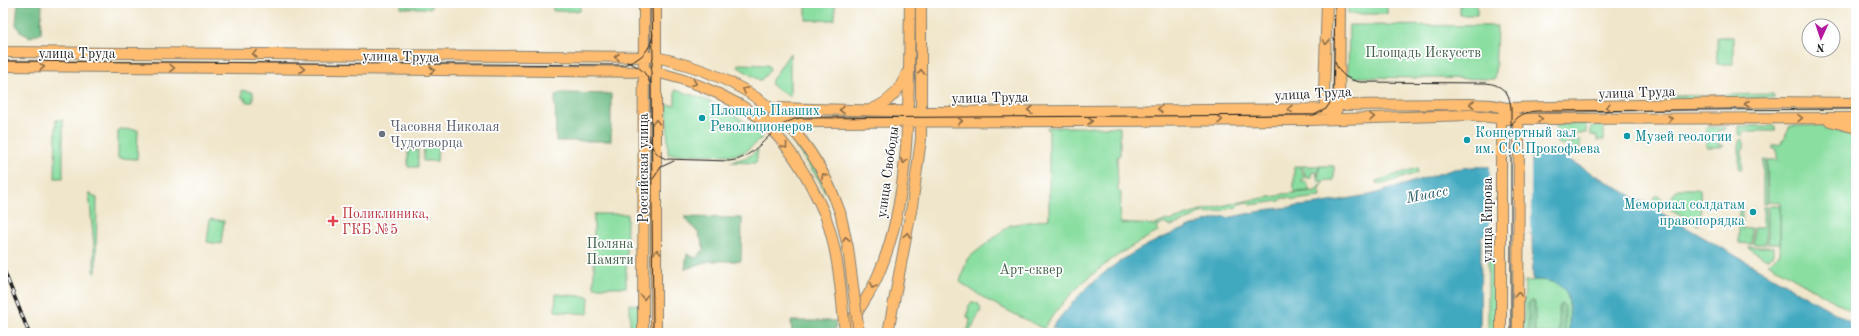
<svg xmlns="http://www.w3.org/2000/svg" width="1859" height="336" viewBox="0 0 1859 336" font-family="'Old Standard TT',serif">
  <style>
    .green { fill: #89dea0; stroke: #527d5e }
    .forest { fill: #6ebd86; stroke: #456c51 }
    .water { fill: #3fa8bf; stroke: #2e626e }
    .pier { fill: #f0e6cb }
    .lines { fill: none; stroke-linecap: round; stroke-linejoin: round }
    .major-casing { stroke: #868174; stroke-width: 12 }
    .major { stroke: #febc70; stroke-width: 10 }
    .tram { stroke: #1c1c1c; stroke-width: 1 }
    .rail-casing { stroke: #1c1c1c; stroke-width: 3.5 }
    .rail { stroke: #fff; stroke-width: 2; stroke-dasharray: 6; stroke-linecap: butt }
    .major-bridge-casing { stroke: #868174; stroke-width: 12; stroke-linecap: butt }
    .major-bridge { stroke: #febc70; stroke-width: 10 }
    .oneway { stroke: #8d6c46 }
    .culture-dot { fill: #0f9aa8; stroke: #fff; stroke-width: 1.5 }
    .worship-dot { fill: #6b7280; stroke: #fff; stroke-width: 1.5 }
    .health-dot { fill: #e0444e; stroke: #fff; stroke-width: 1.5 }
    .labels { text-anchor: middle; stroke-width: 3.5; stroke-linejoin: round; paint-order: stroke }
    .park-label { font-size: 14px; fill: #42604a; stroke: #fff }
    .street-label { font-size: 14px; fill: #1c1c1c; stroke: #fff }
    .culture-label { font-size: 14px; fill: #0d838f; stroke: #fff; text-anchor: start }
    .worship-label { font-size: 14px; fill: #5b616d; stroke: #fff; text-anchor: start }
    .health-label { font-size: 14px; fill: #be3a42; stroke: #fff; text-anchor: start }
    .water-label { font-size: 15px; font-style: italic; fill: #2e626e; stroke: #fff }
  </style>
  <rect width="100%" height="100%" fill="#fff"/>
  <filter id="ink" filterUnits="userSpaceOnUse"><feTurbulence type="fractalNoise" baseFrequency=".025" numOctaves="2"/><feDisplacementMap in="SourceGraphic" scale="8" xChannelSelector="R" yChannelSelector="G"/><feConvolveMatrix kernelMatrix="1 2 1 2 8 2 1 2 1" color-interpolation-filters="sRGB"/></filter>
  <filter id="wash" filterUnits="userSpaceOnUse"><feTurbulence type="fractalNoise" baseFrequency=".012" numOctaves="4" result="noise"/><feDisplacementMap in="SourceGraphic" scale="16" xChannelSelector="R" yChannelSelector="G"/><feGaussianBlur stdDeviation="0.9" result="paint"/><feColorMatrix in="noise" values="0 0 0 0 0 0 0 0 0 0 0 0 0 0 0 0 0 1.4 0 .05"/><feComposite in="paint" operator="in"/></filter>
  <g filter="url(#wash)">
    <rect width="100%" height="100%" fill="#f0e6cb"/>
    <path class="green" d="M401,3H431V8H401Z
      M553,3H580V11H553Z
      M1348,3H1387V14H1348Z
      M1460,3H1477V15H1460Z
      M806,4L835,5V20H806Z
      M1349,25L1497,26L1495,79L1355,77L1348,74Z
      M1717,37H1733V64H1717Z
      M790,53V97L771,85L772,80Z
      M739,64L766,65L769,66L770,70L761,80H759L738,67Z
      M242,90L253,92V102H246L245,98H242Z
      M675,90C709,98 738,114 763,137L745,152L734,155L668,154L667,105H675Z
      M1773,94V98L1660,100L1661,96Z
      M56,120H63V178H55Z
      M1556,124H1586V133H1582V134H1573V131L1565,132V143H1573V140H1580V149H1571L1556,142Z
      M1828,125L1845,134H1856V314L1768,263L1780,254V203L1768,202L1767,160H1777V149H1773V145H1780L1790,126Z
      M1591,126H1604V140H1597V136L1591,135Z
      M1739,126H1775V131H1744V134L1741,136L1739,134Z
      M1047,127H1120V155L1117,157L1118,190L1121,193L1120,223L1155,225L1166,220L1170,221C1205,208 1241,201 1278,196L1283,194L1316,191L1322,182H1324L1319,190L1320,197L1293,200L1290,198H1282L1280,201L1250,205L1247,202L1239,204L1237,207L1207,214L1205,212L1196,215L1195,217L1171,226L1166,225L1165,223L1156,227L1158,232C1118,251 1066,290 1044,329L987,300L960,282L967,259L1010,225L1049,219V132Z
      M1706,127H1725L1724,130H1718V145H1723V147H1706Z
      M120,129L138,130L137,159L118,158V131Z
      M1742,139L1744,142V149H1742V169H1739V141Z
      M424,143H438L437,161H423Z
      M800,144L810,158L828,192H825L819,180L796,147Z
      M408,150H418V167H408Z
      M758,150L756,163L730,162L748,157Z
      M1763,160H1766V203H1763Z
      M1294,166H1299L1305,178L1301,180L1303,183L1306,181L1310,191L1294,192Z
      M1301,166H1319L1317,177L1316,172H1312L1311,178H1307Z
      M1320,166H1334V180L1318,181Z
      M1417,168V173L1383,184L1376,183V181Z
      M1678,189H1700L1701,221L1698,225L1653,199L1656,195L1667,202Z
      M89,193L97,198L96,272L94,273V246Z
      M1739,206H1742V229L1752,228V244L1739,243Z
      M1763,206H1766V244H1754V228H1763Z
      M1768,206H1780V244H1768Z
      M594,214H627L626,287H594Z
      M210,219L224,221L221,244L207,242Z
      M1488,244H1495L1496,333H1488Z
      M1749,247H1773V255L1767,259L1749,249Z
      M1543,280C1575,284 1569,307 1569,333H1523L1525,281Z
      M556,294L589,297L588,314L555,311Z
      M972,302L978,303L981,310L969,333H965L969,327L970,318L967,317L969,305Z
      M630,304L639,305L638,333H630Z"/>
    <path class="forest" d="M18,3H42L41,33L30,37L20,32L16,24Z
      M562,93L611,94V141H556L555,95Z
      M684,217L742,218L741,261H709L685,269L687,254L696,258L704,249L699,234Z
      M1531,300L1535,302V333H1528V303Z
      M1562,303L1565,306V333H1559V307Z
      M791,321H836L835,330L833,333H792Z"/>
    <path class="water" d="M1531,153H1557L1856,325V333H1569C1569,300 1575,280 1533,280L1532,235L1531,234H1486L1481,238L1480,333H1064L1052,328C1098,265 1152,236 1225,216L1226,218L1262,211L1263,210L1318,204L1374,194L1454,169L1471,167L1531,166Z"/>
    <path class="pier" d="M1529,153H1531V234H1490V165L1529,164Z"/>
  </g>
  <g filter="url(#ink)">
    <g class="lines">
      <defs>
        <path id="major" d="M1327,3L1324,91L1325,103L1331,113
          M3,52L656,57C748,77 808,122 840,212
          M3,66L656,72C686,79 714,90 740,105C750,110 758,119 769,122C781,126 797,122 809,122L1309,120L1471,115L1507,119L1856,118
          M772,108L933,112L1329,109L1339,105L1470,104L1491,105L1507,108L1777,102L1856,103
          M872,109C890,102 900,90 907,73
          M1336,111L1339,105L1340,3
          M1513,114L1518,123L1519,137L1518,333
          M1830,121L1856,128
          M763,122C792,147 810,181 825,215
          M643,333L644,3
          M656,333V3
          M843,333C856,314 870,295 879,273C913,193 908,89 910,3
          M888,333L912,206L921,139V3
          M1501,333V119L1504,113"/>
      </defs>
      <use href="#major" class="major-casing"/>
      <use href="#major" class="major"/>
      <path class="tram" d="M652,3L653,57L651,72L653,333
        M3,61L623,65C639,61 651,51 653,34
        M627,62C639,66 646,72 650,83
        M1335,62C1339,74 1348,80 1360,82L1486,83C1501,84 1510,93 1511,108V333
        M1511,126C1516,116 1525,112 1536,111L1856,109
        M648,135C651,146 654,154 666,159L729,161C759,159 771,122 800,118L1314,115L1326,109L1333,98L1335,3
        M653,179L661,167L674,161"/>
      <defs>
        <path id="rail" d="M3,268L29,333"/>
      </defs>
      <use href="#rail" class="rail-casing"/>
      <use href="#rail" class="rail"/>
      <defs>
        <path id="major-bridge" d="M840,212L848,248L859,333
          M825,215C839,253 841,294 845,333"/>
      </defs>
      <use href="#major-bridge" class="major-bridge-casing"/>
      <use href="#major-bridge" class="major-bridge"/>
    </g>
    <defs><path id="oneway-chevron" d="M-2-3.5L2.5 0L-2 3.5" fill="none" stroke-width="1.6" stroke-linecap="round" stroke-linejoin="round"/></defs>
    <g class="oneway">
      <use href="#oneway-chevron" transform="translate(1326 42) rotate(92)"/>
      <use href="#oneway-chevron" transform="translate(255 54) rotate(-179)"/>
      <use href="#oneway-chevron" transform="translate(617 57) rotate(-180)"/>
      <use href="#oneway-chevron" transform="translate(42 67) rotate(1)"/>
      <use href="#oneway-chevron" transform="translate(172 68) rotate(1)"/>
      <use href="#oneway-chevron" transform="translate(302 69) rotate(1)"/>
      <use href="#oneway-chevron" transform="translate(432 70)"/>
      <use href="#oneway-chevron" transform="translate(921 72) rotate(-89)"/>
      <use href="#oneway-chevron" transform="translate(694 83) rotate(22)"/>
      <use href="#oneway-chevron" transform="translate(745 90) rotate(-151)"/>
      <use href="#oneway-chevron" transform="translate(1472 104) rotate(-178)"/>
      <use href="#oneway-chevron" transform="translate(1747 104) rotate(180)"/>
      <use href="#oneway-chevron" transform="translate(1608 107) rotate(179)"/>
      <use href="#oneway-chevron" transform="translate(1160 109) rotate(-179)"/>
      <use href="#oneway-chevron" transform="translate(1290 109) rotate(179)"/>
      <use href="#oneway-chevron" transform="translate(842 110) rotate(-180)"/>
      <use href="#oneway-chevron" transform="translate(1030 110) rotate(180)"/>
      <use href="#oneway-chevron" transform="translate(1372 117) rotate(-2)"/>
      <use href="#oneway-chevron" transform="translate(1800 118) rotate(-1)"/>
      <use href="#oneway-chevron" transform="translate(1540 119) rotate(-1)"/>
      <use href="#oneway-chevron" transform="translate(1670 119)"/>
      <use href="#oneway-chevron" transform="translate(1220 120) rotate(-1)"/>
      <use href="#oneway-chevron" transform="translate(960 121)"/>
      <use href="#oneway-chevron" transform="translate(1090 121)"/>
      <use href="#oneway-chevron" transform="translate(656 122) rotate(-90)"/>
      <use href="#oneway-chevron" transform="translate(785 146) rotate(52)"/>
      <use href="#oneway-chevron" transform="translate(904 161) rotate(97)"/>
      <use href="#oneway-chevron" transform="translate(824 176) rotate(-118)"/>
      <use href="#oneway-chevron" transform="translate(907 235) rotate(-80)"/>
      <use href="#oneway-chevron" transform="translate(846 239) rotate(-101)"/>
      <use href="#oneway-chevron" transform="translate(657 252) rotate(-90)"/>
      <use href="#oneway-chevron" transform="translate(873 286) rotate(118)"/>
      <use href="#oneway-chevron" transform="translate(1518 294) rotate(-89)"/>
      <use href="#oneway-chevron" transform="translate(644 297) rotate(90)"/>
    </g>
  </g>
  <g class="culture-dot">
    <circle cx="702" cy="118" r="4"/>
    <circle cx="1627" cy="136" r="4"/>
    <circle cx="1467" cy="140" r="4"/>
    <circle cx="1753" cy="212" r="4"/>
  </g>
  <circle class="worship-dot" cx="382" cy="134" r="4"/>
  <path class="health-dot" d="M331 215h4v4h4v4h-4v4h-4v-4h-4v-4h4z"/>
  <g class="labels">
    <g class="park-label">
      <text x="1423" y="57">Площадь Искусств</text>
      <text x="610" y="248">Поляна<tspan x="610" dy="16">Памяти</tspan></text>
      <text x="1031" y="274">Арт-сквер</text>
    </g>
    <g class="street-label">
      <text x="77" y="58">улица Труда</text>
      <text transform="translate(401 56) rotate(1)" y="5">улица Труда</text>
      <text transform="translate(1637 92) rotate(-2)" y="5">улица Труда</text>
      <text transform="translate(1313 93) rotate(-3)" y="5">улица Труда</text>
      <text transform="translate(990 97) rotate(-1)" y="5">улица Труда</text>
      <text transform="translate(643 168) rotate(-90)" y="5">Российская улица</text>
      <text transform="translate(887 172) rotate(-82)" y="5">улица Свободы</text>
      <text transform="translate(1487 220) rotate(-90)" y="5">улица Кирова</text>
    </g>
    <g class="culture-label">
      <text x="710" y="115">Площадь Павших<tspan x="710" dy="16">Революционеров</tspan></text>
      <text x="1475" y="137">Концертный зал<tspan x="1475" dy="16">им. С.С.Прокофьева</tspan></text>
      <text x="1635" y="141">Музей геологии</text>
      <text x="1745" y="209" text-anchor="end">Мемориал солдатам<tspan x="1745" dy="16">правопорядка</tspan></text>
    </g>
    <g class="worship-label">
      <text x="390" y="131">Часовня Николая<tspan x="390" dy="16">Чудотворца</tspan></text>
    </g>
    <g class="health-label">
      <text x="342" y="218">Поликлиника,<tspan x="342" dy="16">ГКБ №5</tspan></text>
    </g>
    <g class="water-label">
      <text transform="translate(1427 194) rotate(-11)" y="5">Миасс</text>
    </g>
  </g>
  <rect width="1859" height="336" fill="none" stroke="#fff" stroke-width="16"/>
  <g transform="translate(1821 38) rotate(183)"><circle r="19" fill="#ffffff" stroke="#a4a4a4"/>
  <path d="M0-3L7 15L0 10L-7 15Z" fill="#b5179e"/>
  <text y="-6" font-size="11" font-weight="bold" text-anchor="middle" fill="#1c1c1c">N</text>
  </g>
</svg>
